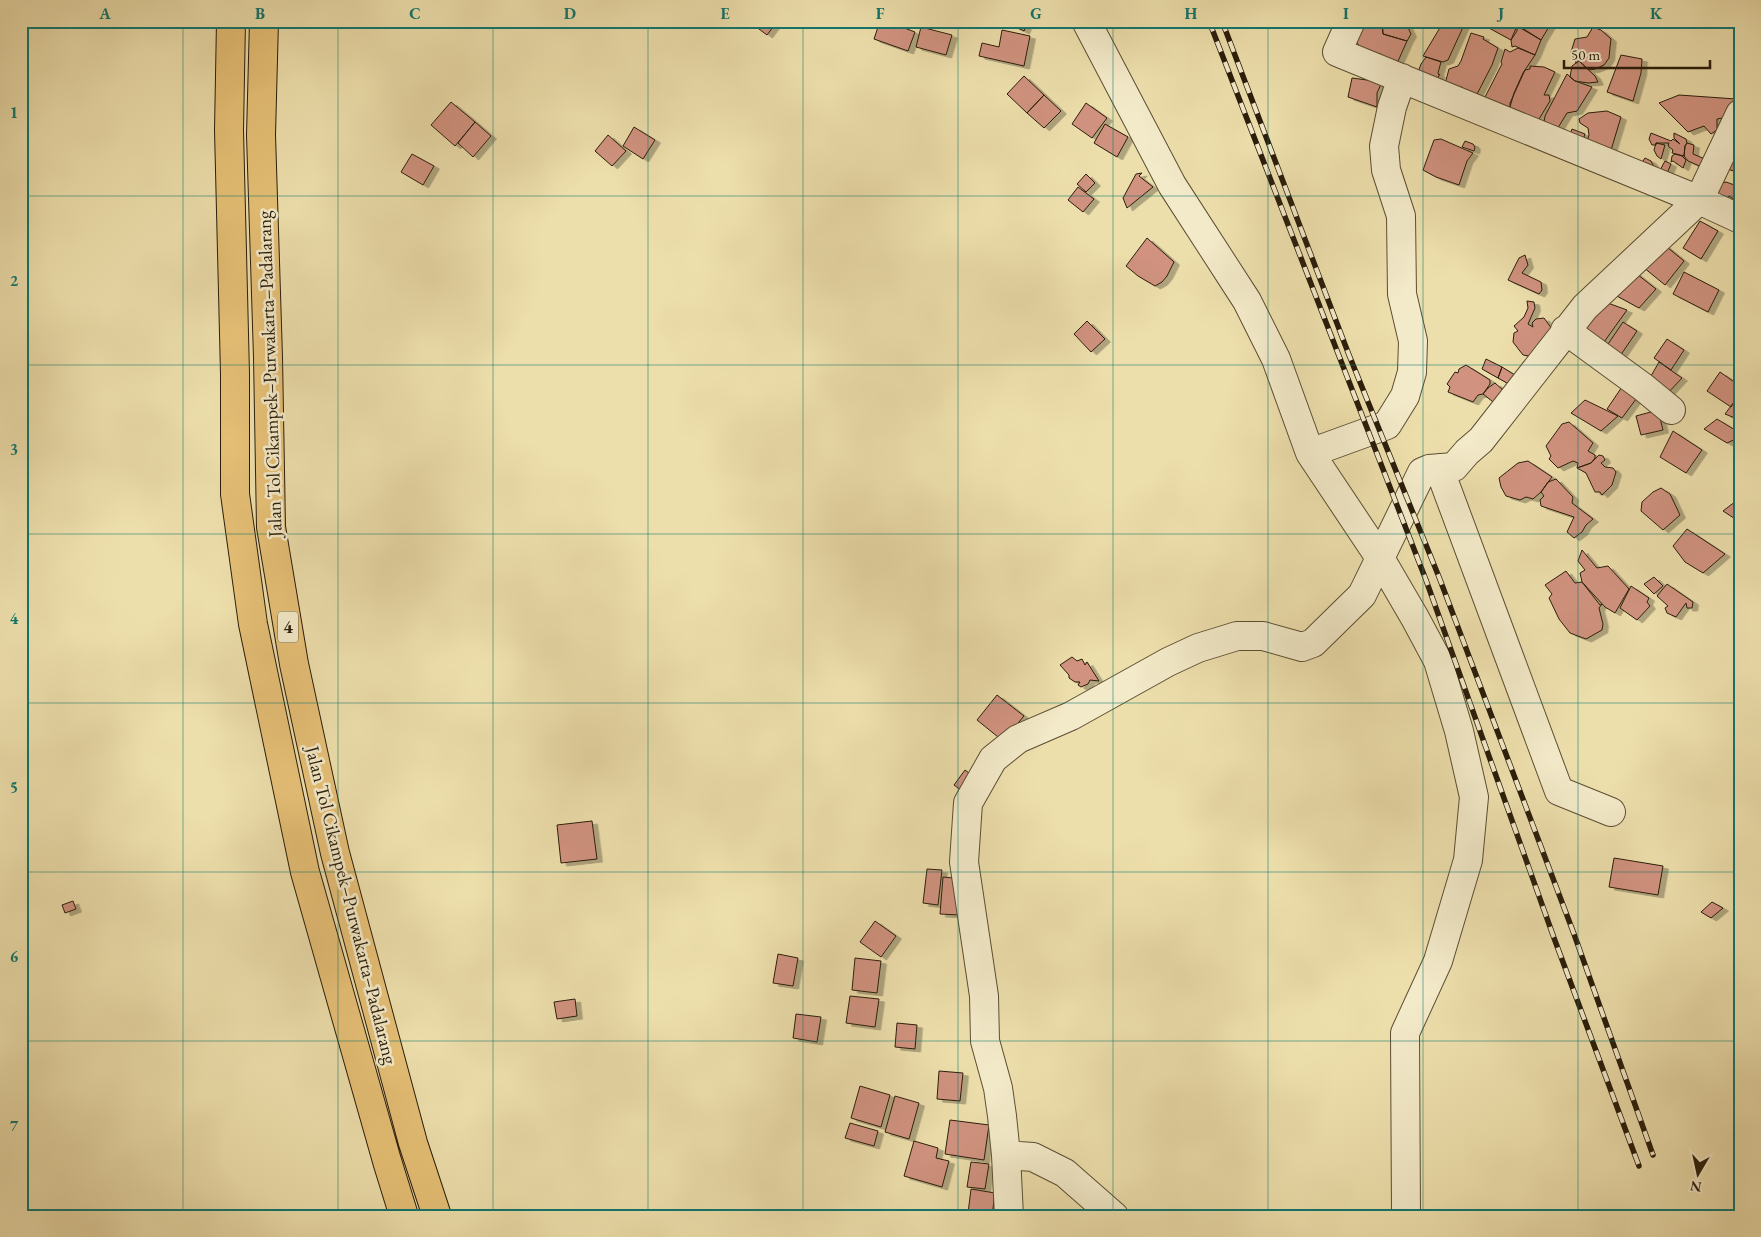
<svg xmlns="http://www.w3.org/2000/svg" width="1761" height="1237" viewBox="0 0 1761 1237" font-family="'EB Garamond',serif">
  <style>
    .building { fill: #d19380; stroke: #2a1d0b; filter: url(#shadow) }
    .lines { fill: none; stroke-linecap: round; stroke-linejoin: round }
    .minor-casing { stroke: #5b4e33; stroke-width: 30 }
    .highway-casing { stroke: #2a1d0b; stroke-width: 30 }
    .minor { stroke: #f3eac9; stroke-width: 28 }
    .highway { stroke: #e6c076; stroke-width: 28 }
    .rail-casing { stroke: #2a1d0b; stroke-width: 5.5 }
    .rail { stroke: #f3eac9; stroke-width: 4; stroke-dasharray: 11; stroke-linecap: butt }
    .grid { fill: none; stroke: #0f766e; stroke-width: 1; stroke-opacity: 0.55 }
    .labels { text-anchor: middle; stroke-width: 5; stroke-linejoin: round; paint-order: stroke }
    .shield { fill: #f3eac9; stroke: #665a44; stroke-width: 1 }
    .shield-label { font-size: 18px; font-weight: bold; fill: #2a1d0b }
    .street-label { font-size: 19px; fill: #2a1d0b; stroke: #f3eac9 }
    .neatline { fill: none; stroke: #0f766e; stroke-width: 2 }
    .grid-label { font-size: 16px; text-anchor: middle; font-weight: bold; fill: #0f766e }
  </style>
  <defs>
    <filter id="shadow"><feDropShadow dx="5.5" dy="3" stdDeviation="0" flood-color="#0004"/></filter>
  </defs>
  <rect width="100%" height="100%" fill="#eddfac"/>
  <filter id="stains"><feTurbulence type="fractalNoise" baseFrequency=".004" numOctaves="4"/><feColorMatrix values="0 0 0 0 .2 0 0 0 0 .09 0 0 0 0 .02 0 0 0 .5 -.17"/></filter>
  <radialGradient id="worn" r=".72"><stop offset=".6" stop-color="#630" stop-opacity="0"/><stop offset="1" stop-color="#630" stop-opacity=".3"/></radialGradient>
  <path class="building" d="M752,21H775L776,23L767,35L751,23Z
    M880,21H886L915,32L908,51L874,39Z
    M1003,21H1028L1024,31Z
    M1354,21H1382L1383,34L1407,41L1395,68L1378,66L1381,54L1368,55L1356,42Z
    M1382,21H1405L1411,34L1407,41L1383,34Z
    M1444,21H1454L1464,25L1448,60L1443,62L1423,56Z
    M1491,21H1519L1511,40L1489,28Z
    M1522,21H1541L1550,25L1541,40L1519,26Z
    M1541,21H1552L1550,25Z
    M1517,26L1541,40L1535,55L1515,46L1512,47L1511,40L1517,31Z
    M921,27L952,35L946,55L916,47Z
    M1593,27L1601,30L1611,39L1610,47L1609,58L1604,65L1595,69L1589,70L1579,61L1576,63L1571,52L1575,39L1587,37Z
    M1002,30L1030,36L1024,66L979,56L982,43L999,47Z
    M1471,33L1484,37L1483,39L1498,48L1492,65L1475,98L1464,95L1462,87H1454L1445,84L1449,69L1458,66L1461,61Z
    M1518,48L1535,55L1523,73L1514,93L1508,114L1484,103L1485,97L1502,64L1501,62L1505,49L1510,52Z
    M1621,55L1642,59L1641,73L1633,101L1607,92Z
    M1426,57L1441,62L1438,73L1439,75L1440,74L1437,79L1418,72L1421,64Z
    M1579,61L1595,76L1598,82L1588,83L1575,81L1570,77L1572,66Z
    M1530,66L1544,67L1555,72L1544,95H1549L1550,101L1536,124L1510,110V103L1525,70L1530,69Z
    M1567,74L1575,81L1592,87L1577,111L1567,113L1556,131L1543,129L1545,116Z
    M1024,76L1044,95L1027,113L1007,94Z
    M1352,78L1382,82L1377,93V107L1348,97Z
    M1044,95L1061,111L1044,128L1027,113Z
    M1679,95L1736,99V105L1728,117L1717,119V130L1711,134L1704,126L1688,132L1659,103Z
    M451,102L475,122L455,146L431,125Z
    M1086,103L1107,118L1092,138L1072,124Z
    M1607,111L1621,117L1608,160L1584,151L1589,135L1588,128L1580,123L1579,119L1588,113Z
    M475,122L491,136L473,157L458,143Z
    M1105,124L1128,137L1117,157L1094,143Z
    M634,127L655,140L643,159L623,146Z
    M1572,129L1585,134L1581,146L1568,141Z
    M1651,133L1671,141L1673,139L1680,144L1674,138V133L1686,139L1687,143L1685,146L1684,156L1672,153L1673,150L1668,146L1669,143H1656V145H1652L1649,139Z
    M608,135L626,151L612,166L595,151Z
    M1441,139L1473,153L1467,161L1459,185L1436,177L1423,170L1434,140Z
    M1465,141L1473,144L1475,147L1474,151L1462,147Z
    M1656,143L1665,145L1661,159L1657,156L1654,150Z
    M1687,143L1694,145L1693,154L1705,159L1704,168L1688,161L1684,156L1685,146Z
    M412,154L434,166L423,185L401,172Z
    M1675,154L1682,156L1686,160L1683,168L1673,161L1671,162L1672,156Z
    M1728,156L1740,160V172L1730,170L1724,165Z
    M1645,158L1651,161L1655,169L1659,172L1665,161L1671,164L1665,178L1641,164Z
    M1142,173L1139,176L1153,187L1127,208L1123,198L1136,174Z
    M1086,174L1095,183L1086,192L1077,184Z
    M1726,182L1740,187V203L1729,196L1722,202L1713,203L1722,183Z
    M1078,187L1094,199L1083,212L1068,200Z
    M1700,221L1718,231L1701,259L1683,248Z
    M1147,238L1174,262L1167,276L1162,282L1155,286L1138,276L1126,266Z
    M1662,243L1684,261L1665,285L1643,267Z
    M1525,255L1528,265L1522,273L1541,282L1542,290L1539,294L1508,280L1519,258Z
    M1633,271L1656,289L1639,308L1615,295Z
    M1684,272L1719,290L1708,312L1673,294Z
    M1527,301L1534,302L1535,308L1528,324L1533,327L1532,323L1536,319L1544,318L1552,329L1534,354L1529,356L1523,355L1513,342L1514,333L1518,331L1514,326L1524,317L1528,308Z
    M1605,302L1627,310L1599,349L1578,323Z
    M1087,321L1105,339L1091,352L1074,334Z
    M1623,322L1637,331L1620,356L1606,347Z
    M1667,339L1684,350L1671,370L1654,358Z
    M1486,359L1502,367L1498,378L1482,369Z
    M1659,362L1682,378L1666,395L1647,383Z
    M1466,365L1490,380V384L1483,394L1478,395L1473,402L1448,392L1450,387L1447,384L1455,372L1458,373L1459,369Z
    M1502,367L1521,379L1514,387L1498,378Z
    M1720,372L1740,386V394L1731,407L1707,391Z
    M1626,381L1642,391L1622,418L1607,409Z
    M1495,383L1503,390V397L1497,405L1483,394L1488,388Z
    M1740,394V420L1725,414Z
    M1585,400L1618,416L1601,431L1571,413Z
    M1658,410L1663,430L1641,435L1636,416Z
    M1717,419L1740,433V437L1727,443L1704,429Z
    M1569,422L1593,443L1588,451L1595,455V458L1591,463L1577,468L1578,463L1573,461L1558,468L1549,459L1551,456L1546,446L1562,424Z
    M1673,431L1702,450L1686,473L1660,457Z
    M1599,455L1603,456L1605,460L1601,463L1605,467L1613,468L1616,472L1612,485L1602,495L1600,492H1595L1586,473L1577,468L1591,463Z
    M1528,461L1552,477L1541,492L1533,499L1526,497L1520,500L1506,496L1501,487L1499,478L1518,463Z
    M1556,479L1573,497L1572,503L1593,519L1586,525L1582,532L1574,538L1567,532L1574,517L1541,506L1540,500L1544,496L1541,492L1548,482Z
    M1661,488L1670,494L1680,515L1663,530L1641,511L1642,502L1653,492Z
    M1740,498V522L1723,511Z
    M1687,529L1725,554L1703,573L1685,562L1673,546Z
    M1582,550L1597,568L1608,566L1629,589L1615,613L1605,607L1582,582L1580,573L1585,570L1578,561Z
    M1566,571L1575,583L1582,582L1600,605L1602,604L1599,608L1603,624L1602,630L1586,639L1570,633L1559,619L1549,598L1552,594L1545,585Z
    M1654,577L1663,586L1654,594L1644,584Z
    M1667,584L1693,602L1692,608H1687L1686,603L1676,617L1667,613L1665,608L1668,606L1657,596Z
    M1631,586L1649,598L1647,602L1650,606L1637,620L1620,608Z
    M1072,657L1077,661L1082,659L1085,665L1087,662L1099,681L1090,680L1088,684L1081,687L1078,685L1080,682H1075L1069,678V675L1060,665Z
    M997,695L1024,716L1003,741L977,720Z
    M965,770L977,779L966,794L954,785Z
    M592,821L597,859L561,863L557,825Z
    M1614,858L1663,866L1658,895L1609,887Z
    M927,869L942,870L938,905L923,903Z
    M943,877L963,879L959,915L940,914Z
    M73,901L76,909L65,913L62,905Z
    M1712,902L1723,908L1711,918L1701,912Z
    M875,921L896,936L881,957L860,942Z
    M778,954L798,958L793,986L773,983Z
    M855,958L881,961L877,993L852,990Z
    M850,996L879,999L875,1027L846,1023Z
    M575,999L577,1016L557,1019L554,1002Z
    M796,1014L821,1017L817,1042L793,1038Z
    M897,1023L917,1025L915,1049L895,1047Z
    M939,1071L963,1073L960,1101L937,1099Z
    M860,1086L890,1095L881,1127L851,1118Z
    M895,1096L919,1103L909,1139L885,1132Z
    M950,1120L989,1125L984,1160L945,1154Z
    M850,1123L878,1131L874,1146L845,1138Z
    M914,1141L938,1148L936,1158L949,1161L942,1187L904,1176Z
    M971,1162L989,1164L985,1189L967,1187Z
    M971,1189L995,1193L992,1216L968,1213Z"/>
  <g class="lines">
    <defs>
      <path id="minor" d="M1086,21L1172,185L1247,301L1276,359L1310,453L1387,425L1405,396L1412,372L1413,341L1402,294L1401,216L1386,170L1384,146L1392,107L1402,78
        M1351,21L1337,52L1699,200L1740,219
        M1565,330L1643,387L1671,410
        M1310,453L1380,558L1415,618L1438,661L1459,731L1474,797L1468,860L1438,961L1405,1033L1406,1216
        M1439,468L1559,791L1611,812
        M1006,1155L1033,1157L1065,1173L1114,1216
        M1009,1216L1006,1155L1002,1116L998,1088L985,1041L984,996L964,862L968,803L993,759L1018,739L1071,716L1168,662L1198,648L1237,636H1263L1302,647L1313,643L1362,595L1422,472L1429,469L1454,467L1467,452L1481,440L1585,307L1699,200L1740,114"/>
      <path id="highway" d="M231,21L229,130L235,374V494L253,624L305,872L387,1161L404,1216
        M264,21L261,135L268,357L271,527L294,664L335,853L413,1143L437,1216"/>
    </defs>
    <use href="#minor" class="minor-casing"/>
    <use href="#highway" class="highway-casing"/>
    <use href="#minor" class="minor"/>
    <use href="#highway" class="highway"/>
    <defs>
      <path id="rail" d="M1209,21L1426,580L1554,938L1639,1166
        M1222,21L1349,355L1439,577L1574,934L1653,1155"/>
    </defs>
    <use href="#rail" class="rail-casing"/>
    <use href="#rail" class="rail"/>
  </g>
  <path class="grid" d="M183,21V1216M338,21V1216M493,21V1216M648,21V1216M803,21V1216M958,21V1216M1113,21V1216M1268,21V1216M1423,21V1216M1578,21V1216M21,196H1740M21,365H1740M21,534H1740M21,703H1740M21,872H1740M21,1041H1740"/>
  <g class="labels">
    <rect class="shield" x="278" y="611.5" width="20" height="31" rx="4"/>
    <g class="shield-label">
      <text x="288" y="633">4</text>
    </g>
    <g class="street-label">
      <text transform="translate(269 374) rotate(-92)" y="7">Jalan Tol Cikampek–Purwakarta–Padalarang</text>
      <text transform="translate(352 905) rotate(76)" y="7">Jalan Tol Cikampek–Purwakarta–Padalarang</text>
    </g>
  </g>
  <rect width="1761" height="1237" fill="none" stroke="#eddfac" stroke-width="55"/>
  <g transform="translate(1698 1174) rotate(189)" stroke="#f3eac9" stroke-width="4" paint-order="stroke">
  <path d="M0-4L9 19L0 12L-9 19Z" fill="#2a1d0b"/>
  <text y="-8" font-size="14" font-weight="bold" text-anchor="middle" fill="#2a1d0b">N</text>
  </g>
  <path d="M1564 60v8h146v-8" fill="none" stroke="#2a1d0b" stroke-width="2.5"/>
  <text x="1571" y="60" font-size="15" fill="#2a1d0b" stroke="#f3eac9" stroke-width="4" paint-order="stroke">50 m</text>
  <rect x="28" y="28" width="1706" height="1182" class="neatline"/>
  <g class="grid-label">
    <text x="105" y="19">A</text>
    <text x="260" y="19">B</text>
    <text x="415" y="19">C</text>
    <text x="570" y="19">D</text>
    <text x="725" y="19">E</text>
    <text x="880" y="19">F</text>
    <text x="1036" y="19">G</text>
    <text x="1191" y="19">H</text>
    <text x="1346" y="19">I</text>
    <text x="1501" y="19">J</text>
    <text x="1656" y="19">K</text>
    <text x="14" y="118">1</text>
    <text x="14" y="286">2</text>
    <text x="14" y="455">3</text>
    <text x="14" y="624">4</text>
    <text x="14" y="793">5</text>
    <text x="14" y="962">6</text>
    <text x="14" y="1131">7</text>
  </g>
  <rect width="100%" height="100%" filter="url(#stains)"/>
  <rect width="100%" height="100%" fill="url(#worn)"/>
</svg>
